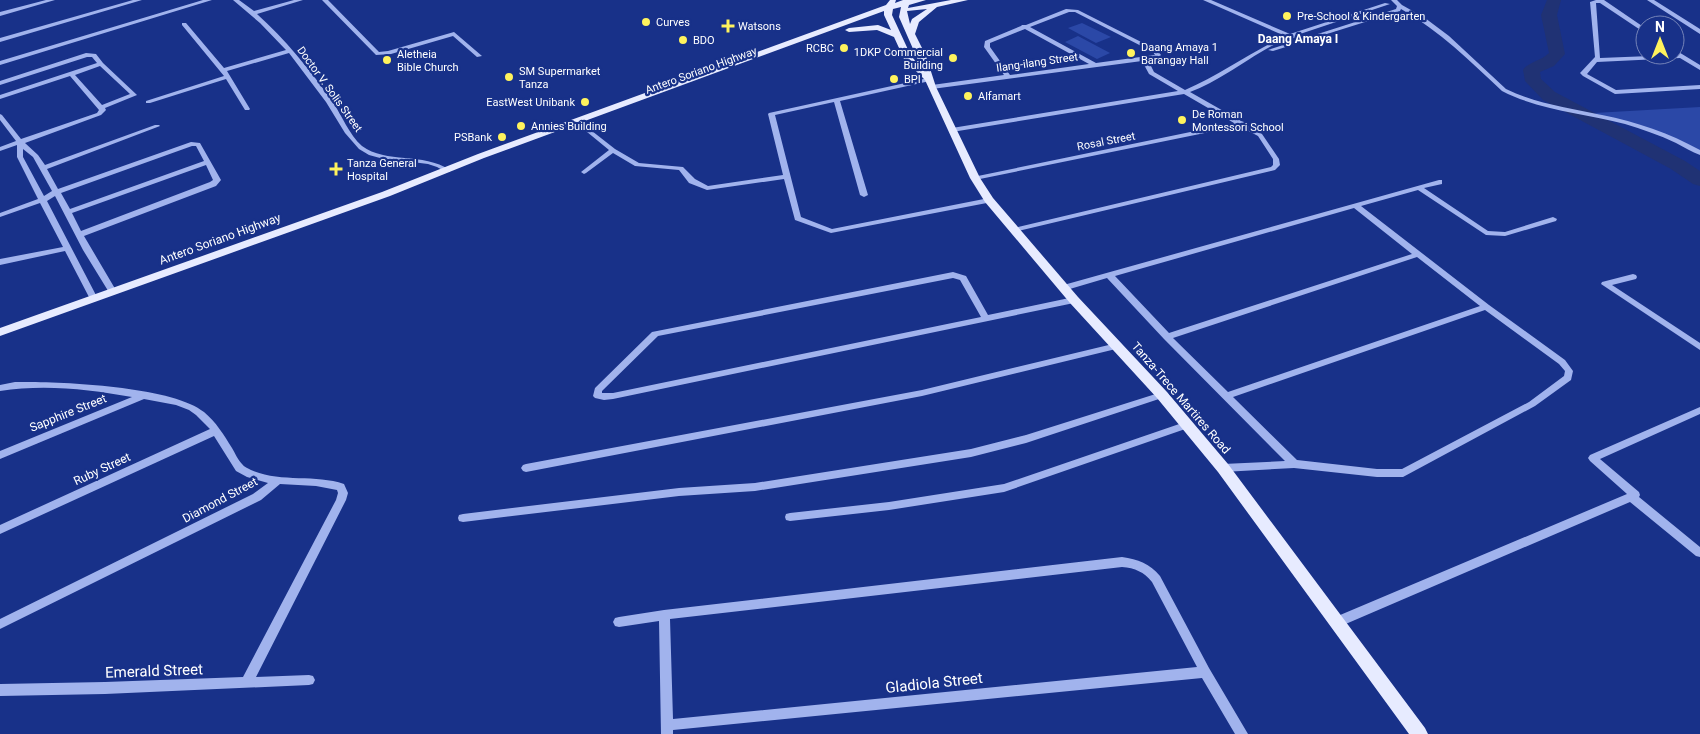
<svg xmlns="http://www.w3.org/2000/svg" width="1700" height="734" viewBox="0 0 1700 734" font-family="Roboto,sans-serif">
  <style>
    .green { fill: #2b48a7 }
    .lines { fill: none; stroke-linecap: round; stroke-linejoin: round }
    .river { fill: #203274; fill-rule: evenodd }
    .minor { fill: #a1b3ed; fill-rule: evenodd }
    .major { fill: #e7ebff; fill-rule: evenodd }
    .poi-dot { fill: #fff35d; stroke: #183189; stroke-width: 2 }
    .labels { text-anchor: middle; stroke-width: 4.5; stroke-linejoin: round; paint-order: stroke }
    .far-poi-label { font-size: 11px; fill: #fff; stroke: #183189; text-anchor: start }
    .far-street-label { font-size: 11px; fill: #fff; stroke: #183189 }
    .far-quarter-label { font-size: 12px; font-weight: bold; fill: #fff; stroke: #183189 }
    .street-label { font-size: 12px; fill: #fff; stroke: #183189 }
    .near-street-label { font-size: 15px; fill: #fff; stroke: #183189 }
  </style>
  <rect width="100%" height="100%" fill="#183189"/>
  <path class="green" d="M1082,23L1111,37L1096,43L1068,28Z
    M1078,36L1110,53L1097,59L1065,42Z
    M1700,107V153L1678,140L1594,113Z"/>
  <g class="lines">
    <path class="river" d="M1547,0H1561L1557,15L1565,54L1554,66L1540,72L1541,79L1555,92L1685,161L1700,171V186L1693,184L1671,169L1543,100L1525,81L1523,70C1528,62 1541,61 1549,53L1541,15Z"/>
    <path class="minor" d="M46,0H55L0,16V12Z
      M133,0H142L0,42V38Z
      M203,0H212L0,65V61Z
      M233,0H239L254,11L294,0H303L257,14C285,39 310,70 332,101C342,115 349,135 362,146C386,164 423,152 450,170V172H446L437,167L428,164L380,158L369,155L359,149L345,133L326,102L289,53L227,71L250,109L249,110H245L226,79L150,103H146V101L224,76L182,25V23H186L224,68L286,50L260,23Z
      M322,0H328L379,52L388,51L454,32L482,56L477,57L453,36L391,54L376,55Z
      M1203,0H1211L1290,34L1385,3L1390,4L1303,33L1295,36V38C1278,38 1245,63 1229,72C1216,80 1203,87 1190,92L1241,121L1244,122L1245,124L1262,134L1279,159L1280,165L1275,170L1014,232H1011L1010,230L1014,228L1271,167L1273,165V159L1258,136L1239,126L975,180L973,179V177L1234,123L1184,94L952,132L949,130L952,128L1178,91L1149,74L1142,61L932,89L929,87L932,85L1004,75L984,47L985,41L1021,26L1022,25H1026L1066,9L1078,10L1157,50L1161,55C1158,59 1153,59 1148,60L1154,72L1185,90C1220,75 1251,52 1285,36ZM1069,12H1075L1153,52L1155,55L1096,63L1030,27ZM1025,29L1089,64L1010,75L990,47V43Z
      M1391,0H1397L1402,5L1425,18L1449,36L1506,89C1537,104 1569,108 1602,115C1637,122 1669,133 1700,150V155C1692,152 1684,147 1676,143C1659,135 1642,129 1625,124C1584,113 1541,111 1502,91C1470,61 1440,31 1401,9L1400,11L1273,51L1268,50L1396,9L1397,6Z
      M1596,0H1604L1645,28V33L1600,3H1596L1600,58L1675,55V52L1677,51L1700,65V70L1680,58L1597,62L1587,74L1616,90L1700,85V89L1615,94L1583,76L1580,73L1595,57L1590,2Z
      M1647,0H1654L1700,29V34Z
      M86,53L96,54L103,63L137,95L105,108L106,110L101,115L25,143L38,155L45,165L155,125H159L160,126L47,169L58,189L191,142L200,143L221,180L216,186L84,236L117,292L113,295L110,294L83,250L55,196L47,201L98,299L94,302L90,299L65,251L0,265V259L63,247L40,203L0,217V213L38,199L17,157V145L0,151V147L16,141L0,120V114L2,115L21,139L97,113L99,110L70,76L0,99V95L97,63L92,57H87L0,85V81ZM100,66L130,94L102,105L75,75ZM192,146H196L204,161L70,209L61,193ZM23,149L33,157L52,191L44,196L23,157ZM206,165L213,180L210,182L81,231L72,213Z
      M928,78L931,80L930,81L840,101L868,195L864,197L860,195L834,102L775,115L801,217L832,229L989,198H992V202L831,233L795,220L784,179L707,190L689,183L679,170L635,166L613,153L586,173L584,174L581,172L609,150L581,127V125L583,124L615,149L639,163L683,167L695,179L708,186L783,175L768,114L769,113Z
      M1439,180H1442V184L1424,188L1488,231L1505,232L1553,217L1557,219L1556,221L1505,236L1486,235L1418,190L1361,206L1489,305L1565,360L1573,371L1571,380L1535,406L1403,477H1377L1294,468L1223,472L1220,471L1218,468L1220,465L1223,464L1285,461L1164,339L1107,278L1063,291L1059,288L1060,286ZM1354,208L1412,254L1169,333L1115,276ZM1417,257L1480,306L1228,392L1173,338ZM1485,310L1559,364L1565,371L1564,376L1529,402L1402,469H1377L1297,460L1233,397Z
      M953,272L966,276L988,315L1074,297L1078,300L1074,303L613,399L604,400L595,398L593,396L595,388L652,332ZM953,278L960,280L981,317L613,393H602V391L658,336Z
      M1633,274L1636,275L1637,277L1636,279L1612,285L1700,343V350L1601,284L1602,282Z
      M1117,343L1121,346L1120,348L922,396L526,472L523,471L521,468L523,465L526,464L922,390Z
      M15,382C57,381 173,386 204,412C216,422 224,435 232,448C235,453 238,460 242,464C244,467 248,468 251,470C279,483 315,474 344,484L348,493L346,500L256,677L309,675L313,676L315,680L313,684L309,685L105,694L0,696V684L105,682L243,677L336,500L338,493L337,490L316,486L280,484L261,500L0,629V619L253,494L268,483L247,477L236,471L214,436L0,534V525L210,429L196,415L189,410L176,405L144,399L0,459V451L132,397C89,389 43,384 0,391V385Z
      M1162,392L1165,393L1167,395L1165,397L1026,443L971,457L755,491L679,496L463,522L459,521L458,518L459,515L463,514L679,488L755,483L971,449L1026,435Z
      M1700,407V414L1600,459L1639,492L1640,495L1639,497L1700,547V557L1696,556L1630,502L1341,626L1337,627L1333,626L1331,622L1333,618L1627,494L1590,461L1588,458L1590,455Z
      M1188,421L1191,423L1193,425L1191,427L1004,492L889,510L790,521L786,520L785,517L786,514L790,513L889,502L1004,484Z
      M1122,557C1138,559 1150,564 1160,576L1209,668L1248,734H1235L1202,678L673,730V734H661L659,621L619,627L615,626L613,622L615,618L619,617L664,610ZM1122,567C1135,568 1144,572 1152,582L1197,667L673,719L670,619Z"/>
    <path class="major" d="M890,0H896L895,3L903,0H926L909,5L908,8L951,0H968L937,7L919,22L915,34L926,56L936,87L980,178L993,198L1078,297L1167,392L1228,464L1425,728L1428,734H1409L1218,472L1157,398L1070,303L985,202L970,178L925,80L904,59L894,37L877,30L849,32L845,30L849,28L878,25L891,30L884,15V11L484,158L390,196L0,336V328L382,192L478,154L886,5ZM901,7L899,17L921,67L911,56L892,15L893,9ZM927,9L912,19L910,24L907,11Z"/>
  </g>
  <g class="poi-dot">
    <circle cx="1287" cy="16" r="5"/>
    <circle cx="646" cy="22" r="5"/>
    <path d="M725.5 18.5h5v5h5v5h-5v5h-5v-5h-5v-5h5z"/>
    <circle cx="683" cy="40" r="5"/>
    <circle cx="844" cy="48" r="5"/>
    <circle cx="1131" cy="53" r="5"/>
    <circle cx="953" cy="58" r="5"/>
    <circle cx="387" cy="60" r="5"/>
    <circle cx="509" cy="77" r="5"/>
    <circle cx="894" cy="79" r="5"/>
    <circle cx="968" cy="96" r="5"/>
    <circle cx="585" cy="102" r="5"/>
    <circle cx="1182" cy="120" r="5"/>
    <circle cx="521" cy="126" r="5"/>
    <circle cx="502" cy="137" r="5"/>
    <path d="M333.5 161.5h5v5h5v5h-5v5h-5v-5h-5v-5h5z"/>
  </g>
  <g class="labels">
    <g class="far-poi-label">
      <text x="1297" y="20">Pre-School &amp; Kindergarten</text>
      <text x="656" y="26">Curves</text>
      <text x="738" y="30">Watsons</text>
      <text x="693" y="44">BDO</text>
      <text x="1141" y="51">Daang Amaya 1<tspan x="1141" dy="13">Barangay Hall</tspan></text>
      <text x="834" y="52" text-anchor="end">RCBC</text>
      <text x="943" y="56" text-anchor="end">1DKP Commercial<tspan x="943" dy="13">Building</tspan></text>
      <text x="397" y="58">Aletheia<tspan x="397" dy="13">Bible Church</tspan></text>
      <text x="519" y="75">SM Supermarket<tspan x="519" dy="13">Tanza</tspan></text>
      <text x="904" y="83">BPI</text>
      <text x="978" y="100">Alfamart</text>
      <text x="575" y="106" text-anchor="end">EastWest Unibank</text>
      <text x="1192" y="118">De Roman<tspan x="1192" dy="13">Montessori School</tspan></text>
      <text x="531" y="130">Annies Building</text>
      <text x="492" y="141" text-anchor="end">PSBank</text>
      <text x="347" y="167">Tanza General<tspan x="347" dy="13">Hospital</tspan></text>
    </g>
    <g class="far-street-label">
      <text transform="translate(1037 62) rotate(-8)" y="4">Ilang-ilang Street</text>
      <text transform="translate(701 70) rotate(-20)" y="4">Antero Soriano Highway</text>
      <text transform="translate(330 89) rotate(54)" y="4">Doctor V. Solis Street</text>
      <text transform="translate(1106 141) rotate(-11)" y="4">Rosal Street</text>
    </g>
    <g class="far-quarter-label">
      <text x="1298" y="43">Daang Amaya I</text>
    </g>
    <g class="street-label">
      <text transform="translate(220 239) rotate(-20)" y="4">Antero Soriano Highway</text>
      <text transform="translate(1181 398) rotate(49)" y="4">Tanza-Trece Martires Road</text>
      <text transform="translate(68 413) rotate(-22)" y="4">Sapphire Street</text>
      <text transform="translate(102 469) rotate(-25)" y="4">Ruby Street</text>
      <text transform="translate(220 500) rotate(-28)" y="4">Diamond Street</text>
    </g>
    <g class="near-street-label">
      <text transform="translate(154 671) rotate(-2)" y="5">Emerald Street</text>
      <text transform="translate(934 683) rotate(-6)" y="5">Gladiola Street</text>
    </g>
  </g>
  <g transform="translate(1660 40)"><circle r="24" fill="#183189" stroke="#7483b8"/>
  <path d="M0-4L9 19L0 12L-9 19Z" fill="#fff35d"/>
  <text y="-8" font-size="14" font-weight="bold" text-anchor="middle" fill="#ffffff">N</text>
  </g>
</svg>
